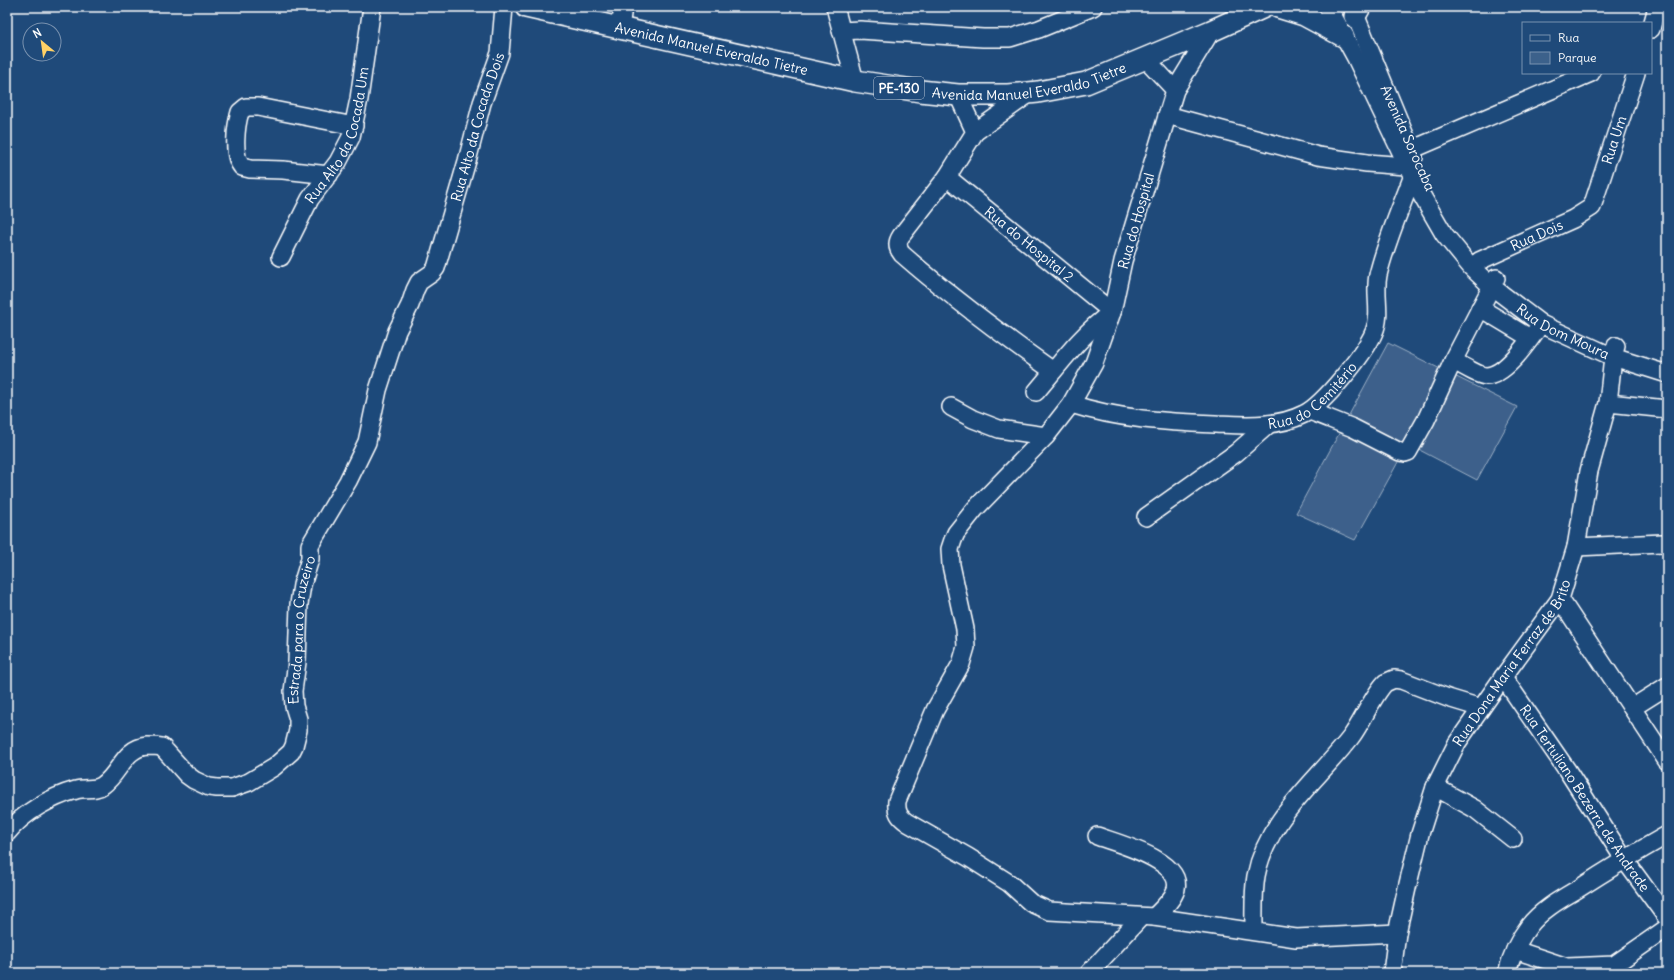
<svg xmlns="http://www.w3.org/2000/svg" width="1674" height="980" viewBox="0 0 1674 980" font-family="Delius,sans-serif">
  <style>
    .green { fill: #3c618b; stroke: #9eb0c5 }
    .lines { fill: none; stroke-linecap: round; stroke-linejoin: round }
    .minor-casing { stroke: #fff; stroke-width: 20 }
    .major-casing { stroke: #fff; stroke-width: 24 }
    .minor { stroke: #1f4a7a; stroke-width: 17 }
    .major { stroke: #1f4a7a; stroke-width: 21 }
    .labels { text-anchor: middle; stroke-width: 4; stroke-linejoin: round; paint-order: stroke }
    .shield { fill: #1f4a7a; stroke: #bcc9d7; stroke-width: 1 }
    .shield-label { font-size: 13px; font-weight: bold; fill: #fff }
    .street-label { font-size: 14px; fill: #fff; stroke: #1f4a7a }
  </style>
  <rect width="100%" height="100%" fill="#1f4a7a"/>
  <filter id="ink" filterUnits="userSpaceOnUse"><feTurbulence type="fractalNoise" baseFrequency=".025" numOctaves="2"/><feDisplacementMap in="SourceGraphic" scale="8" xChannelSelector="R" yChannelSelector="G"/><feConvolveMatrix kernelMatrix="1 2 1 2 8 2 1 2 1" color-interpolation-filters="sRGB"/></filter>
  <g filter="url(#ink)">
    <path class="green" d="M1388,343L1517,407L1477,480L1408,444L1355,540L1296,513Z"/>
    <g class="lines">
      <defs>
        <g id="minor">
          <path d="M835,7L855,81"/>
          <path id="s1" d="M1328,7L1356,58L1422,196L1444,234L1471,267L1491,286L1541,324L1613,357L1667,374"/>
          <path d="M1352,7L1414,157"/>
          <path d="M620,28L623,7"/>
          <path d="M1651,29L1656,11L1655,7"/>
          <path d="M841,31L860,30L983,38H1010L1039,29L1093,7"/>
          <path d="M1211,31L1175,90L1123,261L1112,312L1094,363L1071,404L1046,436L975,509L956,533L953,540L950,549L951,565L965,629L966,647L961,664L935,710L897,801C896,812 899,817 908,823L968,857L1009,883L1031,903L1049,911L1154,917L1296,938L1397,933"/>
          <path d="M1146,59L1175,90"/>
          <path d="M958,95L975,132L947,177L901,236C897,242 897,248 902,254C950,296 1001,334 1053,371"/>
          <path d="M1167,115L1318,156L1367,163L1406,166"/>
          <path d="M975,132L1030,93"/>
          <path d="M1411,150L1591,73"/>
          <path d="M329,175L283,170L250,169L242,167C232,156 236,125 240,112L246,107H258L354,126"/>
          <path id="s2" d="M947,177L1112,312"/>
          <path id="s3" d="M281,257L310,199L338,162L351,137L359,99L372,7"/>
          <path id="s4" d="M1479,261L1573,219L1592,207L1636,73"/>
          <path d="M1480,308L1530,338"/>
          <path d="M1453,361C1461,364 1478,376 1486,376C1506,376 1530,339 1541,324"/>
          <path d="M1036,392C1060,364 1081,334 1112,312"/>
          <path d="M1608,403L1667,409"/>
          <path id="s5" d="M1071,404C1118,419 1165,422 1215,424C1244,425 1277,428 1304,414C1323,405 1366,352 1374,332C1382,314 1374,294 1378,275C1386,242 1400,210 1412,178"/>
          <path d="M951,407L973,419L999,429L1046,436"/>
          <path d="M1310,411L1353,428L1400,452L1405,453L1408,452L1426,420L1453,361L1496,278"/>
          <path d="M1146,517L1236,453L1269,424"/>
          <path d="M1576,547L1662,543"/>
          <path d="M1560,599L1667,761"/>
          <path id="s6" d="M1503,677L1567,770L1624,859L1667,918"/>
          <path d="M1632,708L1667,686"/>
          <path d="M1435,787L1475,809L1513,839"/>
          <path id="s7" d="M7,833C24,812 51,797 76,790C85,787 95,791 103,785C120,773 124,748 147,746C153,746 157,746 162,747L187,775L194,780L209,787L217,788H232L249,782L274,767L291,752L294,746L298,730V719L294,706L293,691L297,662L299,604L302,585L310,559V545L348,481L367,442L378,390L397,331L410,305L415,290L419,282L432,273L436,268L467,161L482,103L500,53L504,7"/>
          <path d="M1097,836C1116,843 1183,860 1176,889C1173,900 1162,909 1154,917"/>
          <path d="M1254,931C1254,913 1253,894 1256,876C1267,818 1317,781 1351,737C1363,721 1372,697 1385,683L1394,679L1401,680L1448,698L1481,708"/>
          <path d="M1515,950L1567,967L1614,965L1667,928"/>
          <path d="M1089,973L1141,917"/>
          <path id="s8" d="M1392,973L1397,933L1407,888L1420,834L1435,787L1457,743L1503,677L1560,599L1576,547L1589,471L1608,403L1613,357L1616,346"/>
          <path d="M1507,973C1511,957 1519,939 1529,926C1541,910 1561,899 1578,889C1607,870 1637,852 1667,835"/>
        </g>
        <g id="major">
          <path id="s9" d="M526,7L855,81L920,91L958,95H1008L1038,92L1086,83L1211,31L1264,7"/>
          <path d="M1278,7L1304,15L1343,36"/>
          <path d="M1355,16L1360,7"/>
        </g>
      </defs>
      <use href="#minor" class="minor-casing"/>
      <use href="#major" class="major-casing"/>
      <use href="#minor" class="minor"/>
      <use href="#major" class="major"/>
    </g>
  </g>
  <g class="labels">
    <rect class="shield" x="874" y="77" width="50" height="22" rx="3"/>
    <g class="shield-label">
      <text x="899" y="93">PE-130</text>
    </g>
    <g class="street-label">
      <text dy="5" stroke="none"><textPath href="#s9" startOffset="190">Avenida Manuel Everaldo Tietre</textPath></text>
      <text dy="5" stroke="none"><textPath href="#s9" startOffset="514">Avenida Manuel Everaldo Tietre</textPath></text>
      <text dy="5" stroke="none"><textPath href="#s7" startOffset="1008">Rua Alto da Cocada Dois</textPath></text>
      <text dy="5" stroke="none"><textPath href="#s3" startOffset="136">Rua Alto da Cocada Um</textPath></text>
      <text transform="translate(1408 138) rotate(66)" y="5">Avenida Sorocaba</text>
      <text dy="5" stroke="none"><textPath href="#s4" startOffset="196">Rua Um</textPath></text>
      <text transform="translate(1136 221) rotate(-74)" y="5">Rua do Hospital</text>
      <text dy="5" stroke="none"><textPath href="#s4" startOffset="63">Rua Dois</textPath></text>
      <text dy="5" stroke="none"><textPath href="#s2" startOffset="106">Rua do Hospital 2</textPath></text>
      <text dy="5" stroke="none"><textPath href="#s1" startOffset="411">Rua Dom Moura</textPath></text>
      <text dy="5" stroke="none"><textPath href="#s5" startOffset="253">Rua do Cemitério</textPath></text>
      <text dy="5" stroke="none"><textPath href="#s7" startOffset="466">Estrada para o Cruzeiro</textPath></text>
      <text dy="5" stroke="none"><textPath href="#s8" startOffset="338">Rua Dona Maria Ferraz de Brito</textPath></text>
      <text dy="5" stroke="none"><textPath href="#s6" startOffset="146">Rua Tertuliano Bezerra de Andrade</textPath></text>
    </g>
  </g>
  <rect width="1674" height="980" fill="none" stroke="#1f4a7a" stroke-width="24"/>
  <rect x="12" y="12" width="1650" height="956" fill="none" stroke="#fff" stroke-width="1.5" filter="url(#ink)"/>
  <rect x="1522" y="22" width="130" height="52" fill="#1f4a7a" stroke="#7992af"/>
  <rect x="1530" y="35" width="20" height="6" fill="#1f4a7a" stroke="#7992af"/>
  <text x="1558" y="42" font-size="12" fill="#ffffff">Rua</text>
  <rect x="1530" y="52" width="20" height="12" fill="#3c618b" stroke="#7992af"/>
  <text x="1558" y="62" font-size="12" fill="#ffffff">Parque</text>
  <g transform="translate(42 42) rotate(331)"><circle r="19" fill="#1f4a7a" stroke="#7992af"/>
  <path d="M0-3L7 15L0 10L-7 15Z" fill="#ffd166"/>
  <text y="-6" font-size="11" font-weight="bold" text-anchor="middle" fill="#ffffff">N</text>
  </g>
</svg>
